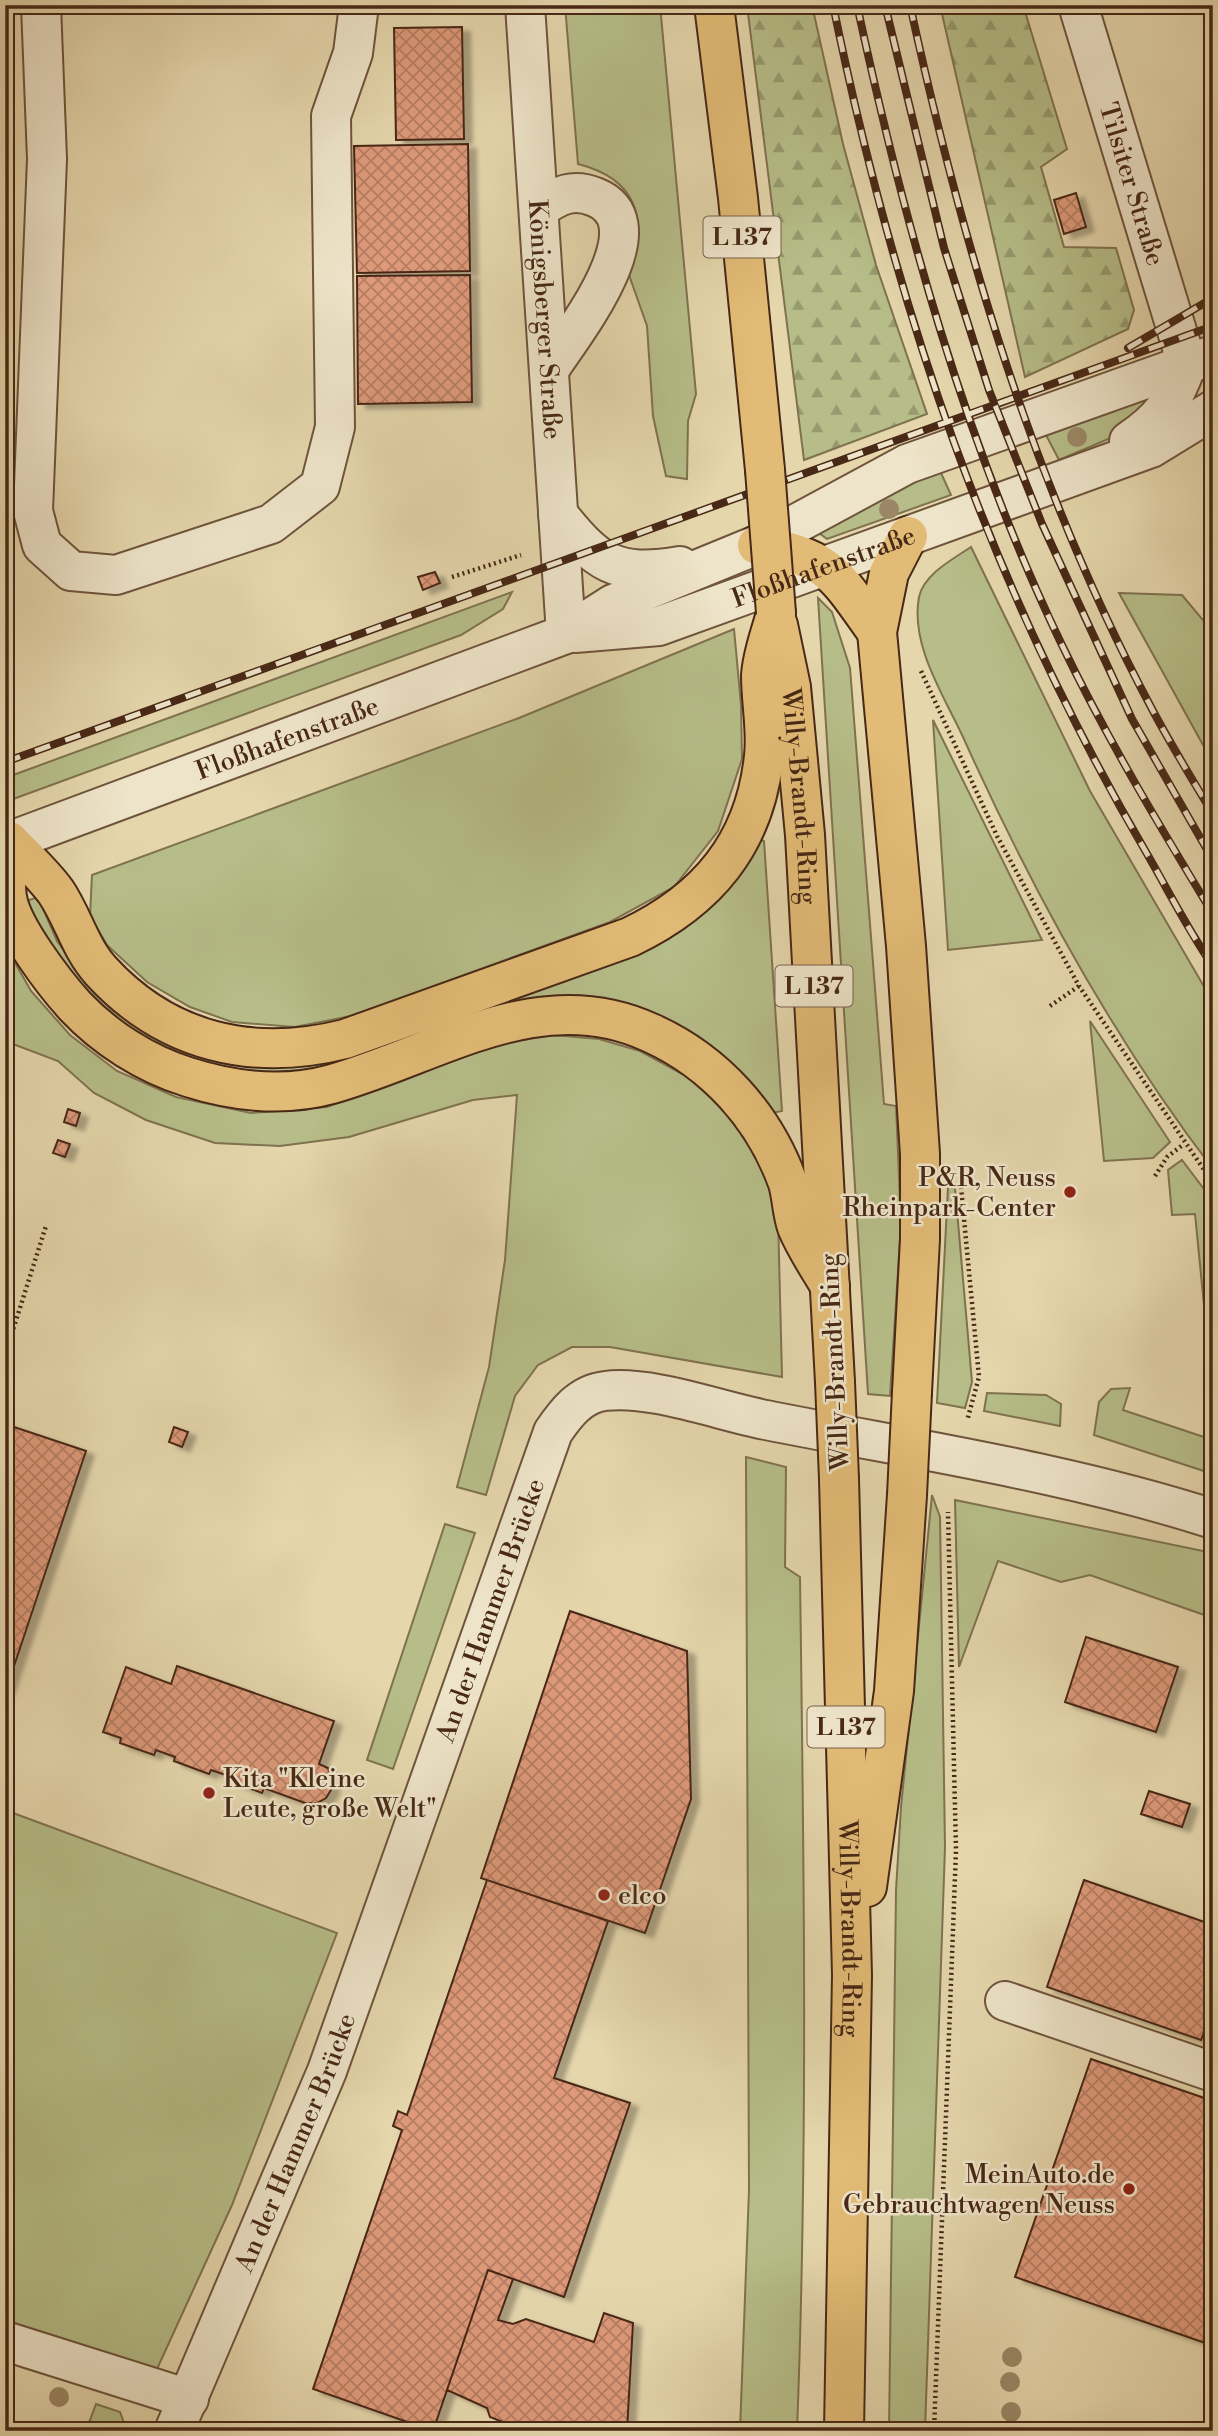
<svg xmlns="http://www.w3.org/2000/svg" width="1218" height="2436" viewBox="0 0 1218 2436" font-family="'Libre Bodoni',serif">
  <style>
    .grass { fill: #b6bd88; stroke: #7f724f; stroke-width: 2 }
    .forest { fill: url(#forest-firs); stroke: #7f724f; stroke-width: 2 }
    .building { fill: url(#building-cross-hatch); stroke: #482816; stroke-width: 2; filter: url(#shadow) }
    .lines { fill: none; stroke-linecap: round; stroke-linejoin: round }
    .minor-casing { stroke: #6f543c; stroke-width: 42 }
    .major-casing { stroke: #482816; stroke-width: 42 }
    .path { stroke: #482816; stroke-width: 4.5; stroke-dasharray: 2 3.5; stroke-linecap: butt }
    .minor { stroke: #eee4c9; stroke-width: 38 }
    .major { stroke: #e2bb76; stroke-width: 38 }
    .rail-casing { stroke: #482816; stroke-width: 8 }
    .rail { stroke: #eee4c9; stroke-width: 5; stroke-dasharray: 16; stroke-linecap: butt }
    .major-bridge-casing { stroke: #482816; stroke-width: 42; stroke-linecap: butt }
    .major-bridge { stroke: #e2bb76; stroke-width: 38 }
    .tree { fill: #9b8766 }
    .poi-dot { fill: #8f2418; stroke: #eee4c9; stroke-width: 2.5 }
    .labels { text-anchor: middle; stroke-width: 5; stroke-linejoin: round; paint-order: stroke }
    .shield { fill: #eee4c9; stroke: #7a604c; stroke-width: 2 }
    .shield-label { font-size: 24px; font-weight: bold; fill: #482816 }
    .street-label { font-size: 26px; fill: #482816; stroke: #eee4c9 }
    .poi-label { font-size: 26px; fill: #482816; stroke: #eee4c9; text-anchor: end }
  </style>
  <defs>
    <pattern id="forest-firs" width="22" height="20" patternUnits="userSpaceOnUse" patternTransform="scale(1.75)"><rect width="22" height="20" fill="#b6bd88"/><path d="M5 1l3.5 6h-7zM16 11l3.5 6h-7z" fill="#969a6e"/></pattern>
    <pattern id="building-cross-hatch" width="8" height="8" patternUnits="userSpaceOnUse" patternTransform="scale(1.75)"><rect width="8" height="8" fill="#dd9979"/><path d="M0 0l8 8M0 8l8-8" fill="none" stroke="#b57d62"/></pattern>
    <filter id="shadow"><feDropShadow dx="8" dy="4.5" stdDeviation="2" flood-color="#0004"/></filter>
  </defs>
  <rect width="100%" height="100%" fill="#e5d6ac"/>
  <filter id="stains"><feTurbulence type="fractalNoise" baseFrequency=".00286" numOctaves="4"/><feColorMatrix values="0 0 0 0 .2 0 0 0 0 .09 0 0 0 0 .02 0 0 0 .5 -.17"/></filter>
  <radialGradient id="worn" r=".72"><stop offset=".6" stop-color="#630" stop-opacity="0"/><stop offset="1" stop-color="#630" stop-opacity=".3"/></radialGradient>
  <path class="grass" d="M565,5H660L696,394L688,421L687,479L666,476L653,416L647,326L628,272C649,219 637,179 578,164Z
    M1152,399L1113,437L1059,460L1045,433L1131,400Z
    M946,470L941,473L951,495L827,539L819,533L926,471Z
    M971,547L1090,791L1213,1002V1169C1112,1037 1031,888 963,737C944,696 910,645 919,597C924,574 953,559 971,547Z
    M512,592L503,609L461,635L5,802V778Z
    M1119,593L1182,595L1213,632V763Z
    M818,598L832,612L850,668L884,1104L896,1106L901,1224L890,1396L868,1394Z
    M734,629L741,705L742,759L718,831L674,887L610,922L351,1016L295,1027L232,1022L190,1007L147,982L107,945L90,916L92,875L519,718Z
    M933,720L1042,940L948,950Z
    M756,838L764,841L782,1111L772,1113L615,1009L327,1073L221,1074L138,1042L69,982L23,902L38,897L57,941L87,982L208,1057L634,948Z
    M5,945L31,991L70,1035L117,1071L176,1097L251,1113L327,1107L503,1043L553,1035L599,1039L640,1051L688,1077L729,1115L761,1163L778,1216L782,1377L610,1347H572L538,1365L515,1396L486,1495L457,1487L489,1367L505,1260L517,1095L473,1100L349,1137L280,1146L215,1143L146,1120L94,1093L58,1061L5,1041Z
    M1090,1021L1170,1142L1153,1158L1104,1161Z
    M1182,1160L1213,1201V1347L1208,1346L1195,1214L1172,1215L1168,1170Z
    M948,1187L955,1188L972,1382L965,1408L937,1403Z
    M1130,1388L1123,1410L1213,1440V1474L1094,1435L1099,1402L1111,1389Z
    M987,1393L1046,1395L1061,1404L1060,1426L984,1411Z
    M746,1457L786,1467L785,1567L800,1577C804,1862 808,2146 797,2431H740L749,2190Z
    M932,1495L940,1517L945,1847L925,2431H889L896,1890L901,1807Z
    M955,1500L1213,1553V1618L1090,1575L1061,1582L998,1561L959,1667Z
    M445,1524L475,1533L393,1769L367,1760Z
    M5,1810L337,1933L232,2205L157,2369L5,2320Z
    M96,2404L120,2412L127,2431H86Z"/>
  <path class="forest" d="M747,5H812L843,144L876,265L927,414L804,460Z
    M940,5H1023L1067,149L1041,167L1064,247L1116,248L1134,310L1128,329L1025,377Z"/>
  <path class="building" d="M462,27L464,139L396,140L394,28Z
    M468,144L470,271L357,273L354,146Z
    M1076,193L1086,227L1064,234L1054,200Z
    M470,275L472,402L358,404L357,276Z
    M435,572L440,583L423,590L418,577Z
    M68,1109L80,1113L76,1126L64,1122Z
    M58,1140L70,1144L65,1157L53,1153Z
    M5,1424L86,1451L5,1693Z
    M174,1427L188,1432L182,1447L169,1442Z
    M570,1611L687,1651L691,1799L645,1933L481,1878Z
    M1086,1637L1178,1667L1156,1732L1065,1702Z
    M177,1666L334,1721L319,1764L328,1768L332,1778L331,1790L326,1798L317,1803H305L264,1788L262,1793L228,1780L229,1776L211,1770L209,1774L174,1761L175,1757L156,1750L154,1755L120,1743L121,1738L103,1732L126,1667L171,1684Z
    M1149,1791L1190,1804L1182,1827L1141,1814Z
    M487,1880L608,1921L554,2078L630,2103L564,2297L488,2270L433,2431L313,2389L402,2130L393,2126L398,2111L407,2115Z
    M1084,1880L1213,1925V2007L1201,2040L1047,1987Z
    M1091,2059L1213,2101V2331L1208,2344L1015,2277Z
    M488,2270L513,2279L498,2320L513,2324L526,2319L594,2342L604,2313L633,2323L627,2431H526L490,2417L487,2408L447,2390Z"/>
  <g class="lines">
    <defs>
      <g id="minor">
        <path d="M41,5L47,159L33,511L42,545L71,571L116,575L271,524L320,486L335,427L331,116L353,53L359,5"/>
        <path id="s1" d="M525,5L566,634"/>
        <path id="s2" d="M1078,5L1187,364"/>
        <path d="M540,208C559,195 573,188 595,197C662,224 570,337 549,370"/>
        <path d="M1129,441C1162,419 1174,401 1187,364"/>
        <path d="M558,514C597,563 615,577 680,566"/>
        <path id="s3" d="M575,633L659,626L1151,448L1213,410"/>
        <path id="s4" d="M5,843L566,634L613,604L757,545L907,464L1213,355"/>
        <path d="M1005,2001L1213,2072"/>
        <path d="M5,2341L189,2399"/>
        <path id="s5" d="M174,2431L327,2071L553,1432C566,1413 580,1394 605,1391C650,1385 720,1411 766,1420C916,1450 1067,1472 1213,1519"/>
      </g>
      <g id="major">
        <path d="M714,5L738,198L765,470"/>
        <path d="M908,536L889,573L877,632L906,946L920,1154V1239L912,1392"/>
        <path d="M757,545C831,558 835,574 877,632"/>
        <path id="s6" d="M778,625L791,687L805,835L835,1382"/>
        <path d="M9,841C8,859 4,880 7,897C11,927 55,984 75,1006C105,1038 146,1064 188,1077C235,1092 285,1097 332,1084C438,1054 540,981 651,1033C715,1062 764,1116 788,1183C792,1197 792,1213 797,1227C805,1247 819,1267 830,1286"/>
        <path d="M9,841C24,857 43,874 56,892C73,917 80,948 101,971C167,1043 253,1062 345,1039L630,937C707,900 755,844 764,756C767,730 761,702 761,676C762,655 771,633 776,613"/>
        <path id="s7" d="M839,1479L852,1975L844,2431"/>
        <path d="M867,1887L894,1691L907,1495"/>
      </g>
    </defs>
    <use href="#minor" class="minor-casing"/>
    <use href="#major" class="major-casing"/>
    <path class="path" d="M452,577L521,555
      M921,671L997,836L1079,986L1213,1183
      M1050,1006L1079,986
      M1155,1176L1167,1157L1184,1144
      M961,1187L979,1377L967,1421
      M5,1355L46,1226
      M934,2431L956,1850L948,1512"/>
    <use href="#minor" class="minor"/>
    <use href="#major" class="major"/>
    <defs>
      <path id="rail" d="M833,5C896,311 988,582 1146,852C1168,890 1188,930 1213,966
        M857,5C904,223 964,441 1061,643C1106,737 1159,825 1213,914
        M885,5L944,248L989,390L1042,524L1132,719L1213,860
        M910,5C963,248 1034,488 1152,709C1171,745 1192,779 1213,814
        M1128,348L1213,298
        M5,762L1213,326"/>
    </defs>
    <use href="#rail" class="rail-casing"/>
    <use href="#rail" class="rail"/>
    <defs>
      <path id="major-bridge" d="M765,470L776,613
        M835,1382L839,1479
        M907,1495L912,1392"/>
    </defs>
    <use href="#major-bridge" class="major-bridge-casing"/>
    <use href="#major-bridge" class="major-bridge"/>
  </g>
  <g class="tree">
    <circle cx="1077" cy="437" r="10"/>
    <circle cx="889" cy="509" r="10"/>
    <circle cx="1012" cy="2357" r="10"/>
    <circle cx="1010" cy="2382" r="10"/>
    <circle cx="59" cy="2397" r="10"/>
    <circle cx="1011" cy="2412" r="10"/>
  </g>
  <g class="poi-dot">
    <circle cx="1070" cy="1192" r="7"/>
    <circle cx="209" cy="1793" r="7"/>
    <circle cx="604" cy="1895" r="7"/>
    <circle cx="1129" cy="2189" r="7"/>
  </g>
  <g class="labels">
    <g class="shield">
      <rect x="703.5" y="216.5" width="77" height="41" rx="5"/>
      <rect x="775.5" y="965.5" width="77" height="41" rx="5"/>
      <rect x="807.5" y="1706.5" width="77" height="41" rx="5"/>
    </g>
    <g class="shield-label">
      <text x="742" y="245">L 137</text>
      <text x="814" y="994">L 137</text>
      <text x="846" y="1735">L 137</text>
    </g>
    <g class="street-label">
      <text dy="9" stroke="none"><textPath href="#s2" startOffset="187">Tilsiter Straße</textPath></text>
      <text dy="9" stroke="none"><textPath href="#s1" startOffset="315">Königsberger Straße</textPath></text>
      <text dy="9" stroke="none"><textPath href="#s3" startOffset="259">Floßhafenstraße</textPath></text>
      <text dy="9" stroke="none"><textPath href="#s4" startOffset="301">Floßhafenstraße</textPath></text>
      <text dy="9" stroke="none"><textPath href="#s6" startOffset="173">Willy-Brandt-Ring</textPath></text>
      <text transform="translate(834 1362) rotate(-93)" y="9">Willy-Brandt-Ring</text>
      <text dy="9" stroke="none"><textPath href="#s5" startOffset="880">An der Hammer Brücke</textPath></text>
      <text dy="9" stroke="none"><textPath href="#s7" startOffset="450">Willy-Brandt-Ring</textPath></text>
      <text dy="9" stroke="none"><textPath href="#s5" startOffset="313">An der Hammer Brücke</textPath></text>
    </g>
    <g class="poi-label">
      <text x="1056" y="1186">P&amp;R, Neuss<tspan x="1056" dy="30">Rheinpark-Center</tspan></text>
      <text x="223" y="1787" text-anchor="start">Kita "Kleine<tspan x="223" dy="30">Leute, große Welt"</tspan></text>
      <text x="618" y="1904" text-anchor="start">elco</text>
      <text x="1115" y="2183">MeinAuto.de<tspan x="1115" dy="30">Gebrauchtwagen Neuss</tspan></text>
    </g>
  </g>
  <rect width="1218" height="2436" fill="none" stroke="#e5d6ac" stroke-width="28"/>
  <rect x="7" y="7" width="1204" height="2422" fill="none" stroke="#482816" stroke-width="3.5"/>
  <rect x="14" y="14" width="1190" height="2408" fill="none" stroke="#482816" stroke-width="2"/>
  <rect width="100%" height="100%" filter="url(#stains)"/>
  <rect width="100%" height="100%" fill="url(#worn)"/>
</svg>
